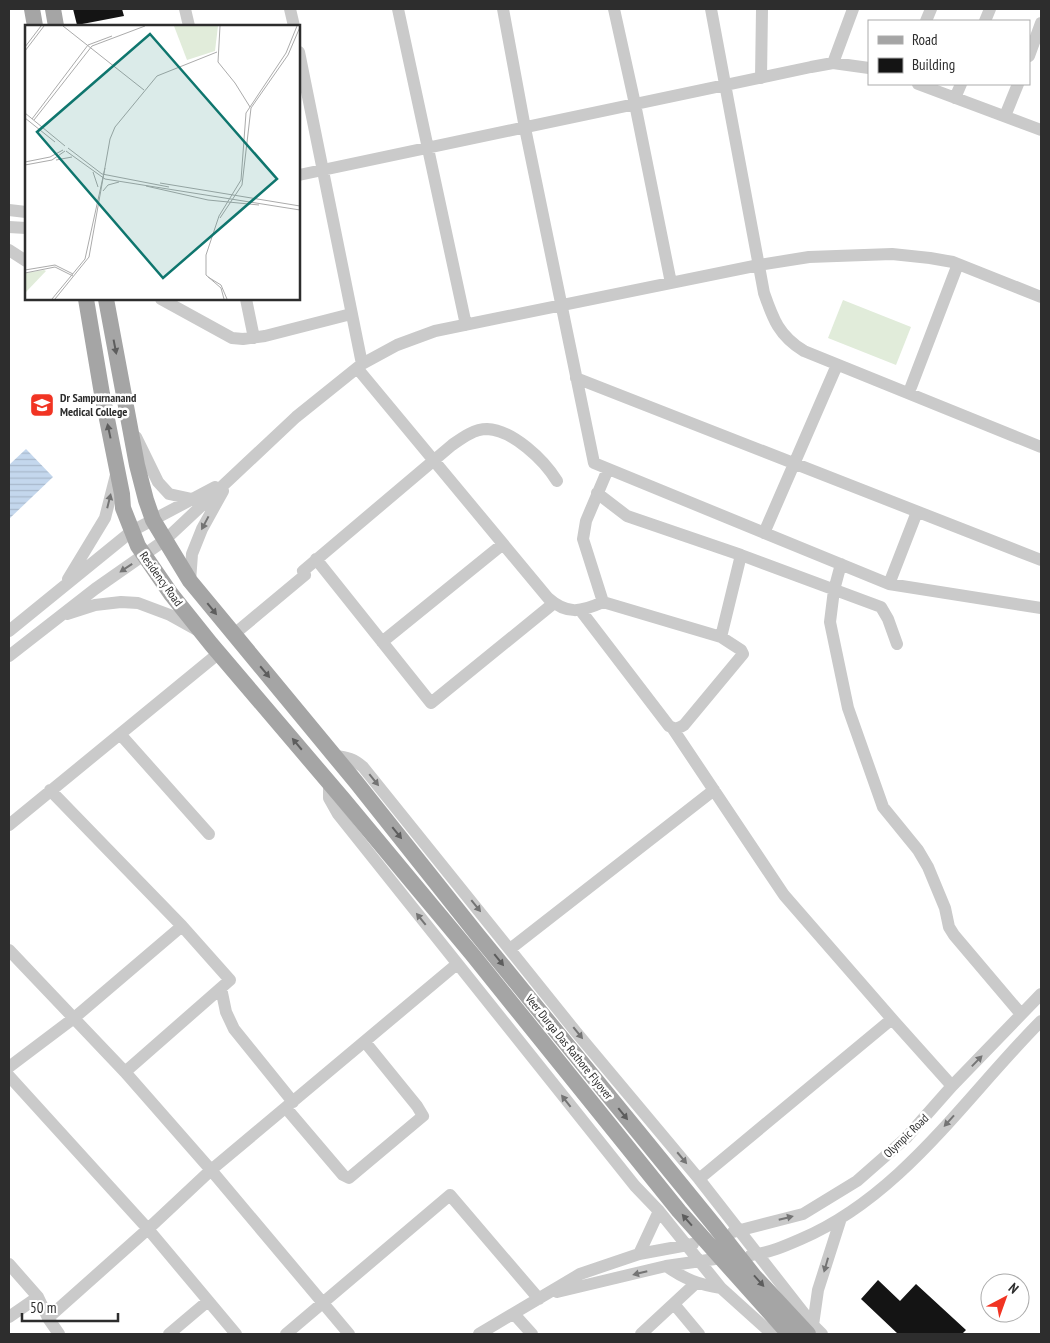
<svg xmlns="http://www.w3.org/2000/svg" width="1050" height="1343" viewBox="0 0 1050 1343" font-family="'PT Sans Narrow',sans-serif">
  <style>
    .green { fill: #e1ecda }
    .water { fill: url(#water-rules) }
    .building { fill: #141414 }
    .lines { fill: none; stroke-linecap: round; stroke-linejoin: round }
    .minor { stroke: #cacaca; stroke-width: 12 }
    .major { stroke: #a5a5a5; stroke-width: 16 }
    .oneway { fill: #5d5d5d }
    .oneway2 { fill: #747474 }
    .labels { text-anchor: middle; stroke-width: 5; stroke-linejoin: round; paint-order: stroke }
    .poi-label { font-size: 12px; font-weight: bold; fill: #2d2d2d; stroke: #fff; text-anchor: start }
    .street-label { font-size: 12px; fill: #2d2d2d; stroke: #fff }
    .inset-road { fill: none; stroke: #ababab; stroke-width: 1 }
    .view { fill: #0f766e; fill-opacity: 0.15; stroke: #0f766e; stroke-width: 2.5 }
    .inset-edge { fill: none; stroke: #2d2d2d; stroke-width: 2.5 }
  </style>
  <defs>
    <pattern id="water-rules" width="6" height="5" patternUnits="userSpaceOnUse" patternTransform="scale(1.25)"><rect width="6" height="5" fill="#c4d7ed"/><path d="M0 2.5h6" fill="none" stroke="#a9b9cc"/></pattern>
  </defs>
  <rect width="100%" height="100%" fill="#fff"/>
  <path class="green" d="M843,300L911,327L896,365L828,338Z"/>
  <path class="water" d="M26,449L53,477L9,519V465Z"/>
  <path class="building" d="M73,9H122L124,16L77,25Z
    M878,1280L900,1301L916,1284L966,1330L962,1334H898L861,1299Z"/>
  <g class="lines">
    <path class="minor" d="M185,9L189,26
      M290,9L294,26
      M398,9L466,325
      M503,9L525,128L594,463L889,584L1041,608
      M614,9L635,104L671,283
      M711,9L764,293C773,319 779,336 804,351L1041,447
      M926,21L931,9
      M985,21L990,9
      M299,52L362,364
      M1029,56L1041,23
      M833,63L853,9
      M761,78L762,9
      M918,84L1041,130
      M955,98L961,84
      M1005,116L1018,84
      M299,175L811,67L833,63L869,68
      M9,210L26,212
      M9,227L26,228
      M9,250L26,261
      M161,299L232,338L243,339L265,336L351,314
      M246,299L254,338
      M357,368L548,598C567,615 581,612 603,602
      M576,378L1041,560
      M911,387L958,264
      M136,437L158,482L169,494L192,499
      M608,469L586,521L583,539L603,602L721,637L741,555L881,607L888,619L897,644
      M597,493L627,516L741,555
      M764,533L837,365
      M316,559L431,703L554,603
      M841,564L834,590L830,622L848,708L883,807L918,850L928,867L945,908L949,927L954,935L1021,1014
      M68,579L105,518L117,471
      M190,581L192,554L202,529L223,491
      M889,584L917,512
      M581,611L669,726C674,729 678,729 684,725L743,654L741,650L721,637
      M67,614L95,605L121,602L138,603L170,615L197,630
      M9,631L132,531L215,487
      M233,635L305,575L303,571L452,445C462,438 474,429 487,429C513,430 544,460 557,481
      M382,642L503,544
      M9,656L95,589L165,540L296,417L362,364L397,345L435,331L759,265L809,257L892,254L930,258L953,262L1041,297
      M673,729L784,895L892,1019L952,1086
      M120,734L209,834
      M335,756C347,757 354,759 363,767L576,1032L699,1179L813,1325L822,1334
      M329,782V798L338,814L635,1186L659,1211L721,1288L772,1334
      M50,790L182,926L230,980L125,1072
      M9,825L219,653
      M510,949L714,790
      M9,950L125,1072L211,1170L349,1334
      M221,988L226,1012L234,1029L293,1102
      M9,1067L74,1018L182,926
      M9,1076L148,1229L236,1334
      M286,1108L343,1175L349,1178L423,1116L417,1106L365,1042
      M699,1179L892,1019
      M733,1232L803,1214L857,1181L906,1138L952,1086L1041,994
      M639,1254L659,1211
      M751,1255C769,1253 785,1246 801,1239C902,1196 966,1096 1041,1021
      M9,1264L38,1297
      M666,1266C684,1279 700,1285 721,1288
      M557,1292L666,1266L729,1257
      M674,1304L699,1334
      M514,1314L532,1334
      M9,1317L38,1297L48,1318L59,1334
      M48,1318L148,1229L211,1170L457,964
      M810,1328L813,1325L818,1290L841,1218
      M169,1334L208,1301
      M286,1334L450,1195L539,1299
      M479,1334L580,1274L639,1254L693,1244
      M641,1334L696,1283"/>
    <path class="major" d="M32,9L35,26
      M53,9L56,26
      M86,299L102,394L122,494L123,508L138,546L171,594L211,644L343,799L472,954L679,1211L789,1334
      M106,299L137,465L146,500L153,520L190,581L356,782L476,933L714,1225L754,1276L808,1334"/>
  </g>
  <defs><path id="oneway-solid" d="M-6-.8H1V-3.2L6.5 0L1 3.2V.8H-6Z" transform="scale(1.25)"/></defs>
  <g class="oneway">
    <use href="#oneway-solid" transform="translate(115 347) rotate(79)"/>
    <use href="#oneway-solid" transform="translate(109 431) rotate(-102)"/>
    <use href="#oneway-solid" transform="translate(212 609) rotate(51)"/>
    <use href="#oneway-solid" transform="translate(265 672) rotate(50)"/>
    <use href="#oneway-solid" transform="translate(297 744) rotate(-130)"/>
    <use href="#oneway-solid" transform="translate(397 833) rotate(51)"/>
    <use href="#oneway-solid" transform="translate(499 960) rotate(51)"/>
    <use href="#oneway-solid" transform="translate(623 1114) rotate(51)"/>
    <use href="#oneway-solid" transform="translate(687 1220) rotate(-131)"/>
    <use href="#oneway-solid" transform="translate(759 1281) rotate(48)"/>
  </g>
  <g class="oneway2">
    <use href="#oneway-solid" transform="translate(109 501) rotate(-76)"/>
    <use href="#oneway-solid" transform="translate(205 523) rotate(118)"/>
    <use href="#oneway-solid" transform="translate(126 568) rotate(146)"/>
    <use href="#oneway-solid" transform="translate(374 780) rotate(51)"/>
    <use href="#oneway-solid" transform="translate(476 906) rotate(51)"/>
    <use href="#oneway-solid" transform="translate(421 919) rotate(-129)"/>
    <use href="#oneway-solid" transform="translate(578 1033) rotate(51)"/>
    <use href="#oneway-solid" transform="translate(977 1061) rotate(-46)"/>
    <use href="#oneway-solid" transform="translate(566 1101) rotate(-128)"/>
    <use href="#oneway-solid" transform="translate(949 1121) rotate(132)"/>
    <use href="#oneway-solid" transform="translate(682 1158) rotate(50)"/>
    <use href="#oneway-solid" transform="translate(786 1218) rotate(-14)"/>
    <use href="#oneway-solid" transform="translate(826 1265) rotate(106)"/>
    <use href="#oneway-solid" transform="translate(640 1273) rotate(166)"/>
  </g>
  <defs>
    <symbol id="university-square" viewBox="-11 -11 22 22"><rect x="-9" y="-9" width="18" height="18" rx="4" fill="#f13423" stroke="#fff"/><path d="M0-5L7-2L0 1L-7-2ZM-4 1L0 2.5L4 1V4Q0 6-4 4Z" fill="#fff"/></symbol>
  </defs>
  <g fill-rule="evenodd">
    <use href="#university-square" x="28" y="391" width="28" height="28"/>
  </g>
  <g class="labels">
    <g class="poi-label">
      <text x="60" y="402">Dr Sampurnanand<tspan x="60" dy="14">Medical College</tspan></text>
    </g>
    <g class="street-label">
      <text transform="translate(161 579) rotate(54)" y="4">Residency Road</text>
      <text transform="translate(569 1047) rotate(51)" y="4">Veer Durga Das Rathore Flyover</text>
      <text transform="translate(906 1136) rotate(-44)" y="4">Olympic Road</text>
    </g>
  </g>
  <g transform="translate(25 25)">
    <rect width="275" height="275" fill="#fff"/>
    <path d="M149,1H193L190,26L162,35Z" fill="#e1ecda"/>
    <path d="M19,245L21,246L1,267L0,248Z" fill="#e1ecda"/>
    <path class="inset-road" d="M38,1L119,65M195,1L193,37L210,58L225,82M0,22L16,1M0,26L19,1M0,88L40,121M0,93L30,117M7,94L63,20L87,11M9,95L67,21L120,1M43,123L77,149L144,162M41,126L80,154L275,185M31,135L47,132M0,137L25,132L38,125M0,140L27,135L40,126M68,147L73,162M135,158L275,181M121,161L183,175L234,180M78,166L83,160L94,157M195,193L217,160L226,83L263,30L275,2M0,245L30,240L48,249M0,248L30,242L48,251M183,252L196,260L202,274M27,274L60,234L80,143M30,274L64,232L85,114L90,102L132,51L192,27M199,274L196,263L181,250V230L194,191L216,155L221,88L261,28L272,1"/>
    <path class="view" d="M125,9L252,154L138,253L12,107Z"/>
    <rect width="275" height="275" class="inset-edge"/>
  </g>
  <rect width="1050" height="1343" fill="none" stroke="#2d2d2d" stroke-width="20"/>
  <rect x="868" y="20" width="162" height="65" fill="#ffffff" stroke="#ababab"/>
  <rect x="878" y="36" width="25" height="8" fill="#a5a5a5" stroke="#ababab"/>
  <text x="912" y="45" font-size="15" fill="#2d2d2d">Road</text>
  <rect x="878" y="58" width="25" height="15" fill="#141414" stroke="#ababab"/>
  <text x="912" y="70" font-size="15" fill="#2d2d2d">Building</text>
  <g transform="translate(1005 1298) rotate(41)"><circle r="24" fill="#ffffff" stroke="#ababab"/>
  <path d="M0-4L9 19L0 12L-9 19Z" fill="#f13423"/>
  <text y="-8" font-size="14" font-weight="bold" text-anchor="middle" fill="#2d2d2d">N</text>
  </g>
  <path d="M22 1313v8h96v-8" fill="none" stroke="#2d2d2d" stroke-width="2.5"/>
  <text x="30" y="1313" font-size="15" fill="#2d2d2d" stroke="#ffffff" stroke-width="4" paint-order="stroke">50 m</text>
</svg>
